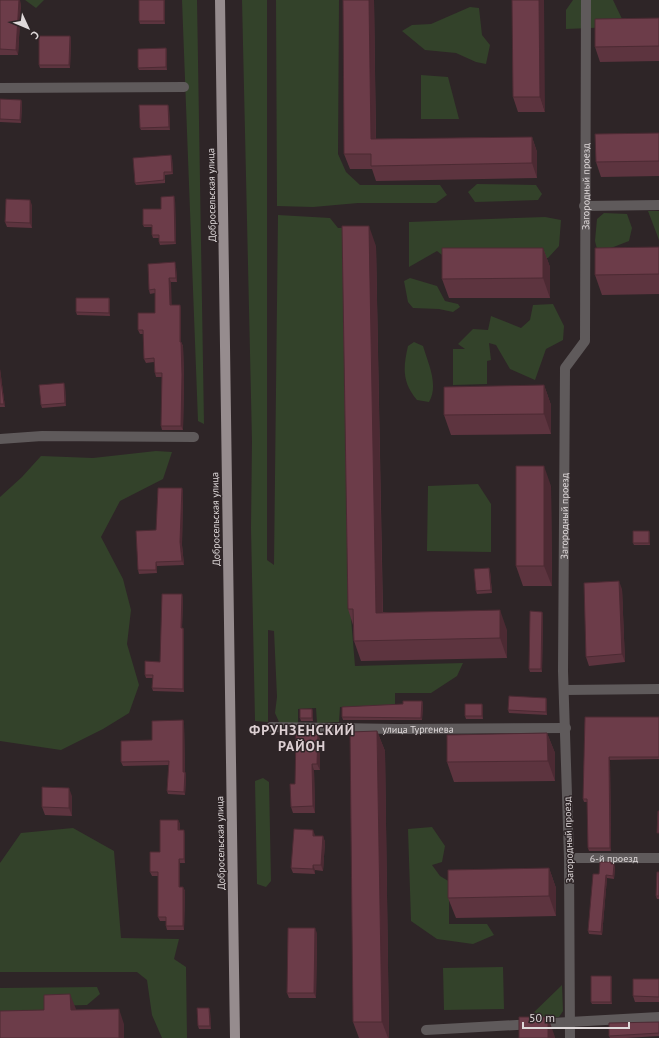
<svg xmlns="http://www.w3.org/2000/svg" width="659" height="1038" viewBox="0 0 659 1038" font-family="'PT Sans',sans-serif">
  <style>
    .green { fill: #33422a }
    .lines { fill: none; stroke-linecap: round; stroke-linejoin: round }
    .minor { stroke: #5f5a5b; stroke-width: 10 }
    .major { stroke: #968c8e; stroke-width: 10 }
    .wall { fill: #5d343f }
    .shaded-wall { fill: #4c2a33 }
    .building { fill: #6c3c49; stroke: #4c2a33 }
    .labels { text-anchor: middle; stroke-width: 3; stroke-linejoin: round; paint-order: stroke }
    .street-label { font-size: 10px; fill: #dfd9da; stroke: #2e2527 }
    .district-label { font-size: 14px; font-weight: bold; letter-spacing: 1px; fill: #dccfd2; stroke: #2e2527 }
  </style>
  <rect width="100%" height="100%" fill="#2e2527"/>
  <path class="green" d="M25,0H44L36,8Z
    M182,0H197L204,424L198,421Z
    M242,0H267V560L274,565L278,215L330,218L338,228L362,227L348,582L355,666L463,663L457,676L431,693H395V706L340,707L339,722L317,723L316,708L298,709V724L279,722L275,713L277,697L274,631L268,630V722L255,721L251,528L252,441Z
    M276,0H339L338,154L346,172L360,185H440L447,195L436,203H358L313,207L277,206Z
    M573,0H613L623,21L614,27L566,29V10Z
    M470,7L479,8L482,35L490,45L486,64L476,62L456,53L425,50L402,31L412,25L431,24Z
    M421,75L448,77L459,119H421Z
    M477,184L536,185L542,194L538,200L475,202L468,192Z
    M648,211H659V240Z
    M604,213L627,214L632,228L629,241L598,253L595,241L597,219Z
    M545,217L561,220L559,246L548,258L452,263L437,251L409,267V222Z
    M410,278L437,286L445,301L458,304L460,307L453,312L439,309L413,308L408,302L404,281Z
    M553,304L564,326L563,340L546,349L535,380L510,369L496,345L489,343L491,360L487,361V384L453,385V349H465L458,344L473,329L488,330L491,316L521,328L530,320L533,305Z
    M414,342L423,346C428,363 439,385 429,402L417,400C402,382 403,368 408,346Z
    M156,451L172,452L163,479L120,501L101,537L123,579L131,610L127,644L139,685L129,713L103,729L61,750L0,741V497L22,477L41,456L93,458Z
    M478,484L491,504V552L427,551L428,486Z
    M263,778L269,782L271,881L266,887L257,884L255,781Z
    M432,827L445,846L442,862L432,865L440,876L450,882L449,891V924H487L494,935L473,944L437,939L411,921L408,829Z
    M73,828L114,851L121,938L179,939L174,959L186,967L187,1038H162L152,1015L147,980L137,972H0V863L21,833Z
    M503,967L504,1009L444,1010L443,968Z
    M562,985L563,1011L559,1017L528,1018Z
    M97,987L100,994L87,1005L46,1006L45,1021L0,1022V988Z"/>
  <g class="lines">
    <g class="minor">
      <path d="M0,88L184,87"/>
      <path d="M584,206L659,205"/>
      <path d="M0,439L42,436L194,437"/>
      <path d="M565,690L659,689"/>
      <path id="s1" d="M271,727L398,729L566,728"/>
      <path id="s2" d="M569,858H659"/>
      <path d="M426,1030L659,1017"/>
      <path id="s3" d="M570,1038L569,858L563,671L565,368L585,341L586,0"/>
    </g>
    <path class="major" d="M220,0L235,1038"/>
  </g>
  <path class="wall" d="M0,0L21,4L18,55H0Z
    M139,0H165V24H140L139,21Z
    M374,0L376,139L532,137L537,152V178L376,181L372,169H350L344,154Z
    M512,0L545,112H518L513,97Z
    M659,18V61L600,62L595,47Z
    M70,36L71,39L70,68H40L39,65Z
    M166,48L167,51V70H139L138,68Z
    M0,99L21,100L22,103L21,123L0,122Z
    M168,105L169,108L170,130H141L140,128Z
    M659,133V176L601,177L596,162Z
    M171,155L172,158L173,174L165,175V183L136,185L135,183Z
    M175,199L176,244L160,245L159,242V238H153L152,235V227H144L143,225L161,209Z
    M32,205V228L7,227L5,222Z
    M376,246L383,612L507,630V658L361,661L354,641L353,625L348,609Z
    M659,247V294L602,295L595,275Z
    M543,248L550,267V298H449L442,279Z
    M176,267L177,282H171V305H180L181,309V342L183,346L184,379L183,430H162L161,426L162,377H156L155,373L154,362L146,363L144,359L143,334H140L138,330L155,313V293L150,294L149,290Z
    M109,298L110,301V316L77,315L76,312Z
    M0,369L5,407H0Z
    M544,385L551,405V434L451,435L444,415Z
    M65,386L66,406L42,408L41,405Z
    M551,486L552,586H523L516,566Z
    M182,488L183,492L182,545L184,565L157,566V573L139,574L138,570L156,530Z
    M649,531L650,534V545H634L633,543Z
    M489,568L490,571L492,593L477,594L476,591Z
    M622,589L625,662L589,666L586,657Z
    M183,597L182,628H183L184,630V692L153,691L152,688L153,678H146L145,675L160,662Z
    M542,612L543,614L542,672H530L529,669Z
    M546,698L547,701V715L509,713L508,710Z
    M422,701L423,704L422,720H343L342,717L403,704Z
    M482,704L483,707V719H466L465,716Z
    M313,711V721H301L300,718Z
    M585,717H659V759L610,760L611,851H589L588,848L587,802H584L583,799Z
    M183,720L184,723L185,772L186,775L185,795L168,794L167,791L169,765L123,766L121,762L152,740Z
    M311,728L313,733L320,739V770H314L315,813H293L291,807L295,784L299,732Z
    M377,731L385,751L389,1038H359L353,1022Z
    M547,733L555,753V781L454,782L447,762Z
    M72,796V816L45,815L42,807Z
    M178,820L180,824V830L185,834V863H180V887H183L185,891L184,930H167L166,926V921H160L158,917V876H152L150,872L160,852Z
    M315,836H323L325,842L323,871L315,870V874L293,873L291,868Z
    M611,862V864L615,867L614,879L607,878L602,935L589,934L588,931L599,874Z
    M549,868L556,888V916L456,918L448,898Z
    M659,872V899H657L656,896Z
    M317,933L316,998H289L287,993Z
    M611,976L612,978V1004H592L591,1002Z
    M659,979V1002H635L633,996Z
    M209,1008L210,1011L211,1029H199L198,1026Z
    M659,1022V1036L626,1038H610L609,1036Z"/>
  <path class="shaded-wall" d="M19,0H20L21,4L18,55L16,50Z
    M164,0H165V24L164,21Z
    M369,0H374L376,154L371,139Z
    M539,0H544L545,112L540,97Z
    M70,36L71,39L70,68L69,65Z
    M166,48L167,51V70L166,67Z
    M21,100L22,103L21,123L20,120Z
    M168,105L169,108L170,130L169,127Z
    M532,137L537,152V178L532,163Z
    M171,155L172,158L173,174L172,172Z
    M174,196L175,199L176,244L175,242Z
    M30,200L32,205V228L30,223Z
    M369,226L376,246L383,633L376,613Z
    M543,248L550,267V298L543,278Z
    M175,262L176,267L177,282L176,278Z
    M169,278L171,282L172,309L170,305Z
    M109,298L110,301V316L109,313Z
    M180,305L181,309V346L180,342Z
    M181,342L183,346L184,379L183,430L181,426Z
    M0,369L5,407L4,404L0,374Z
    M64,383L65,386L66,406L65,403Z
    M544,385L551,405V434L544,414Z
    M544,466L551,486L552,586L544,566Z
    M182,488L183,492L182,545L184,565L182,561L180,542Z
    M649,531L650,534V545L649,543Z
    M156,562L157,566V573L156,570Z
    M489,568L490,571L492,593L491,590Z
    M619,581L622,589L625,662L622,654Z
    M182,594L183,597L182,630L181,628Z
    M500,610L507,630V658L500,638Z
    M542,612L543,614L542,672L541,669Z
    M183,628L184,630V692L183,689Z
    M546,698L547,701V715L546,712Z
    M422,701L423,704L422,720L421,718Z
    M482,704L483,707V719L482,716Z
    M312,709L313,711V721L312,718Z
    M183,720L184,723L185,775L183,772Z
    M377,731L385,751L389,1038H388L382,1022Z
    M318,733L320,739V770L317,764Z
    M547,733L555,753V781L548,761Z
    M609,757L610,760L611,851L610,848Z
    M312,764L314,770L315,813L313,806Z
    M185,772L186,775L185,795L184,792Z
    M69,788L72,796V816L69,808Z
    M178,820L180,824V834L178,830Z
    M184,830L185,834V863L184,859Z
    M313,830L315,835V841L313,836Z
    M323,836L325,842L323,871L321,865Z
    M179,859L180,863V891L179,887Z
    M614,864L615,867L614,879L613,876Z
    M313,865L315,870V874L313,869Z
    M549,868L556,888V916L549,896Z
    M606,875L607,878L602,935L601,932Z
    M183,887L185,891L184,930L183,926Z
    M315,928L317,933L316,998L314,993Z
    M611,976L612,978V1004L611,1002Z
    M70,994L76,1009V1025L71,1010Z
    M209,1008L210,1011L211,1029L210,1026Z
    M119,1009L124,1024V1038H119Z
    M548,1017L555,1037V1038H548Z"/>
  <path class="building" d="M0,0H19L16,50L0,49Z
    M139,0H164V21H139Z
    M343,0H369L371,139L532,137V163L371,166V154H344Z
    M512,0H539L540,97H513Z
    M659,18V46L595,47V19Z
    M39,36H70L69,65H39Z
    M166,48V67L138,68V49Z
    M0,99L21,100L20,120L0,119Z
    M139,105H168L169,127L140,128Z
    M659,133V161L596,162L595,134Z
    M171,155L172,172H164V180L135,183L133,158Z
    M174,196L175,242H159V235H152V225H143V209H161V197Z
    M6,199L30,200V223L5,222Z
    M342,226H369L376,613L500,610V638L354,641L353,609H348Z
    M659,247V274L595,275V248Z
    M442,248H543V278L442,279Z
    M175,262L176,278H169L170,305H180V342H181L182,375L181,426H161L162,373H155L154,358L144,359L143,330H138V313H155V289L149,290L148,264Z
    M76,298H109V313L76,312Z
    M0,374L4,404H0Z
    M64,383L65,403L41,405L39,385Z
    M544,385V414L444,415V387Z
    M516,466H544V566H516Z
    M158,488H182L180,542L182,561L156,562V570H138L136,531L156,530Z
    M633,531H649V543H633Z
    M489,568L491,590L476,591L474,569Z
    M619,581L622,654L586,657L584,583Z
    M162,594H182L181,628H183V689L152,688L153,675H145V661L160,662Z
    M530,611L542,612L541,669H529Z
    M509,696L546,698V712L508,710Z
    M403,701H422L421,718L342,717V707L403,704Z
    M465,704H482V716H465Z
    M300,709H312V718H300Z
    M585,717H659V757H609L610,848H588L587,799H583Z
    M183,720V772H185L184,792L167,791L169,761L121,762V741L152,740V721Z
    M299,727L311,728V733H318L317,764H312L313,806L291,807L290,784H295L296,732H299Z
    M377,731L382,1022H353L350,732Z
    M547,733L548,761L447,762V735Z
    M42,787L69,788V808L42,807Z
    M658,811H659V833H657Z
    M160,820H178V830H184V859H179V887H183V926H166V917H158V872H150V852H160Z
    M294,829L313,830V836H323L321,865H313V869L291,868Z
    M600,862H611V864H614L613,876L606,875L601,932L588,931L593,874H599Z
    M549,868V896L448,898V870Z
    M657,872H659V896H656Z
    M288,928H315L314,993H287Z
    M591,976H611V1002H591Z
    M633,979H659V997L633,996Z
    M70,994L71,1010L119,1009V1038H0V1011L44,1010V995Z
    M197,1008H209L210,1026H198Z
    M519,1017H548V1038H519Z
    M659,1022V1033L609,1036V1023Z"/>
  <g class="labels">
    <g class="street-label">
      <text dy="4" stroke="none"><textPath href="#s3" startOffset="858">Загородный проезд</textPath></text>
      <text transform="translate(211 195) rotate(-91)" y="4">Добросельская улица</text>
      <text dy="4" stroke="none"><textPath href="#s3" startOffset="522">Загородный проезд</textPath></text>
      <text transform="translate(215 519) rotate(-91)" y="4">Добросельская улица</text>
      <text dy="4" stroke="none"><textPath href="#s1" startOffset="147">улица Тургенева</textPath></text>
      <text transform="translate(568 840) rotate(-92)" y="4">Загородный проезд</text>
      <text transform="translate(220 843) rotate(-91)" y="4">Добросельская улица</text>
      <text dy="4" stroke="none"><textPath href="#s2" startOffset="45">6-й проезд</textPath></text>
    </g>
    <g class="district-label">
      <text x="302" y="735">ФРУНЗЕНСКИЙ<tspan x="302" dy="16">РАЙОН</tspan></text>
    </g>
  </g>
  <g transform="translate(28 28) rotate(134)" stroke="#2e2527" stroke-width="3" paint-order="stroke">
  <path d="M0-3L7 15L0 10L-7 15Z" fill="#dfd9da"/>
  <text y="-6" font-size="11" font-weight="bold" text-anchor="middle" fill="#dfd9da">С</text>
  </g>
  <path d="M523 1022v6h106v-6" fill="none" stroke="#dfd9da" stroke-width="2"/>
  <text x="529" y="1022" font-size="12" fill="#dfd9da" stroke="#2e2527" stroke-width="3" paint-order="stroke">50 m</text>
</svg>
